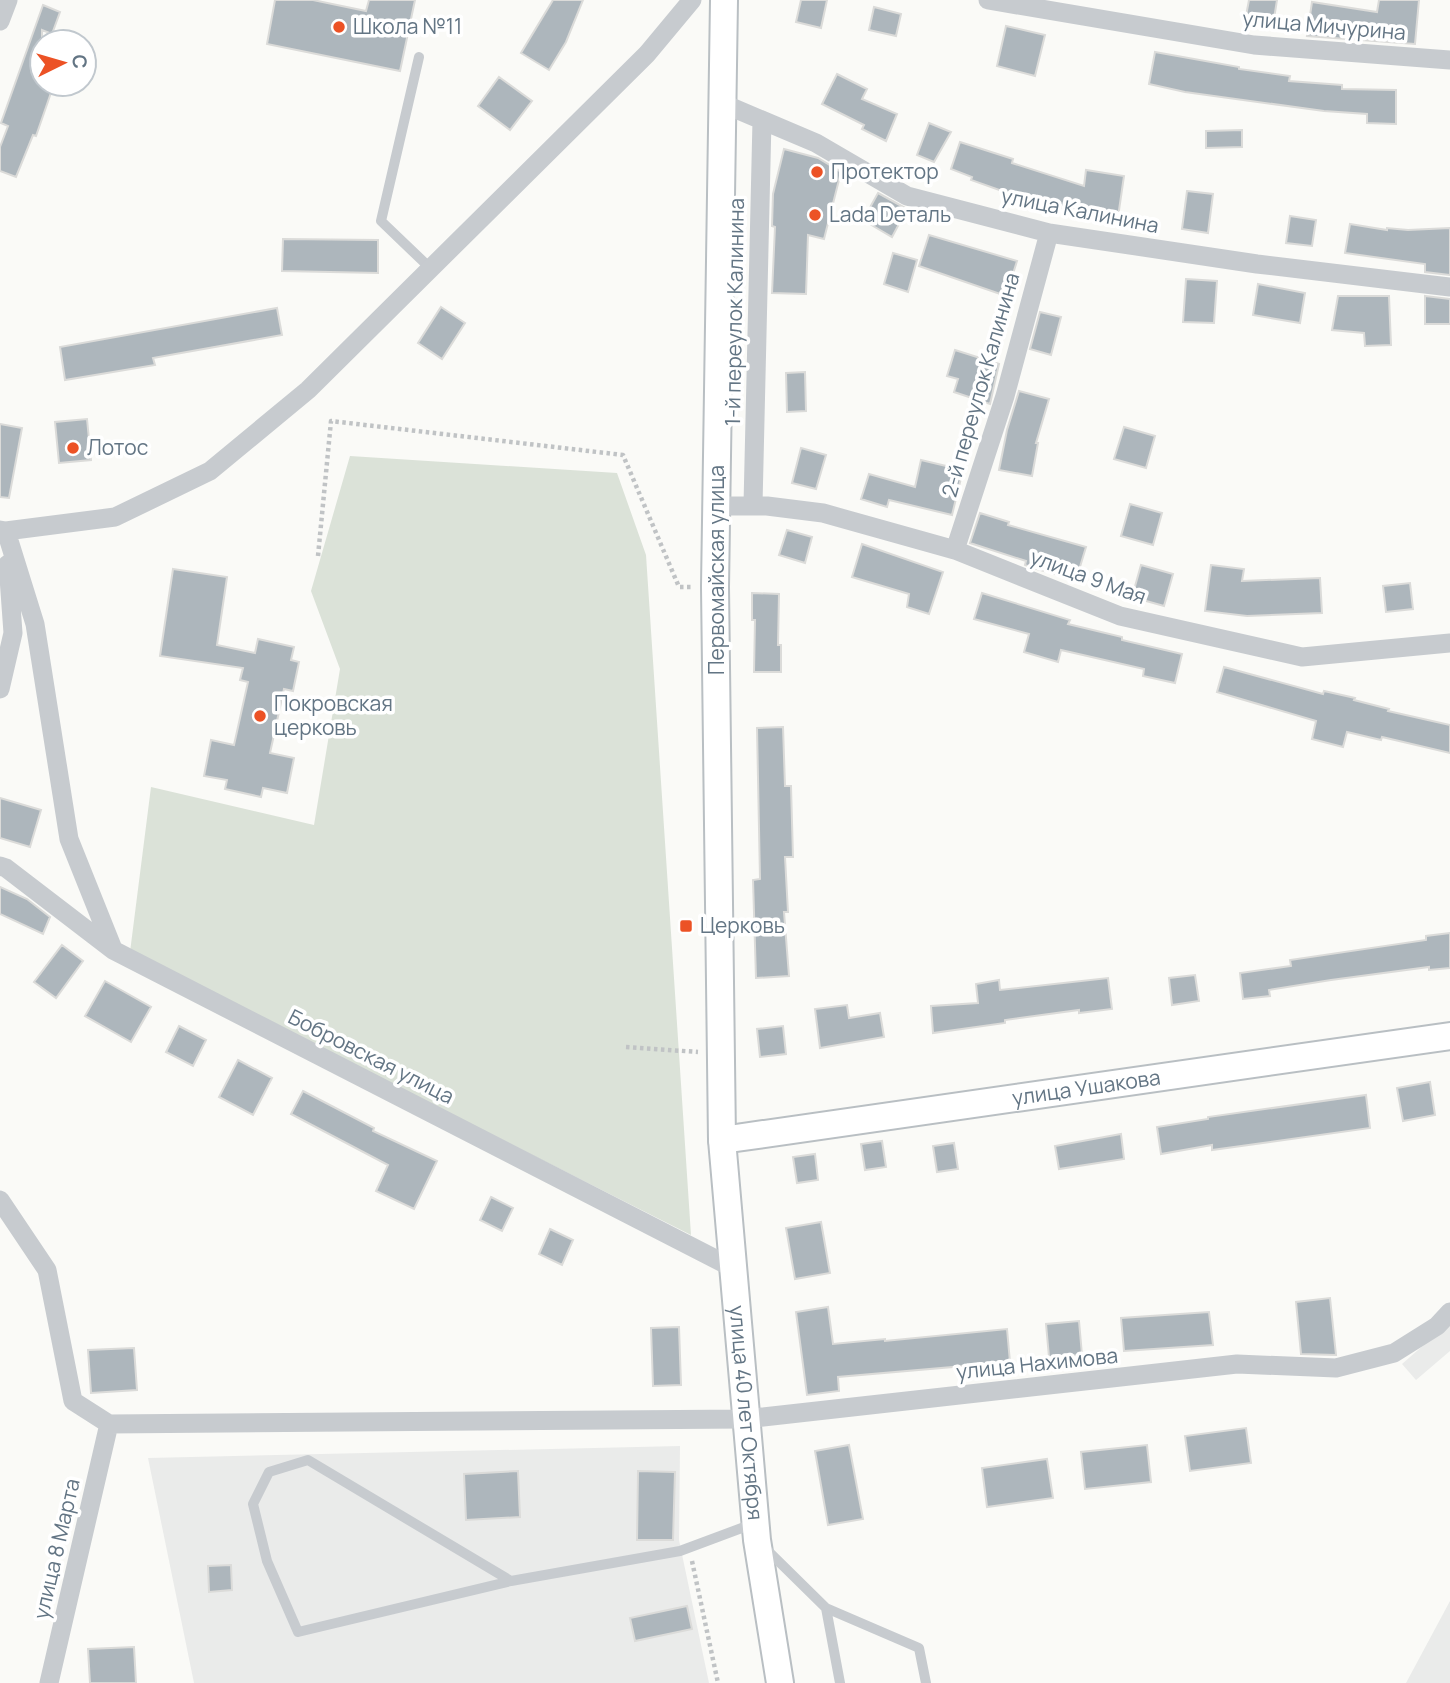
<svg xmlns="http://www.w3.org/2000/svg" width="1450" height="1683" viewBox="0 0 1450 1683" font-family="Manrope,sans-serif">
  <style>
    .built { fill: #eaebea }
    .green { fill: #dbe2d8 }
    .building { fill: #adb6bc; stroke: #dbdbd9; stroke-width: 2 }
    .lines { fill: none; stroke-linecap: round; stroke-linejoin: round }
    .secondary-casing { stroke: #b9bfc3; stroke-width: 30 }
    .path { stroke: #c0c3c5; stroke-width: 4.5; stroke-dasharray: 3.5 3.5; stroke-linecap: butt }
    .lane { stroke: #c7cbcf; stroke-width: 10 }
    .street { stroke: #c7cbcf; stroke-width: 19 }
    .secondary { stroke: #fff; stroke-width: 26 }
    .poi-dot { fill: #ec5225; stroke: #fff; stroke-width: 2.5 }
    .labels { text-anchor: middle; stroke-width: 7; stroke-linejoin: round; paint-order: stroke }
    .street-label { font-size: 21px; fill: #637584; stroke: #fff }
    .poi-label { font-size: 21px; fill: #637584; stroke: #fff; text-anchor: start }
  </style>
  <rect width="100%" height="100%" fill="#fafaf7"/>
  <path class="built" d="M1450,1322V1351L1416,1380L1402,1364Z
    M680,1446L679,1540L709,1683H194L148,1458Z
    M1450,1601V1683H1406Z"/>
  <path class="green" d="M350,456L617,473L646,555L691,1235L130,952L151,787L314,825L340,669L311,591Z"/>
  <path class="building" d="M275,0H313L366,11L369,0H415L400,71L267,44Z
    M553,0H583L566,42L549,70L521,53Z
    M801,0H827L821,28L796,22Z
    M1249,0H1277L1273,25L1245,21Z
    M1379,0H1419L1415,44L1307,36L1312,2L1377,12Z
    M43,5L60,12L52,34L42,30V84H54L36,136L33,135L16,177L0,171V147L8,126L1,123Z
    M874,7L901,14L896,36L869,30Z
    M1006,26L1045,35L1035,76L997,66Z
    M1155,52L1239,67V69L1290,76L1289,81L1342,85V89L1396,90V124L1367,123V114L1324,111L1185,92L1149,84Z
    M837,74L867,89L862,99L897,114L886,141L862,129L864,125L822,104Z
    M499,77L532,101L510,130L478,106Z
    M929,123L951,132L934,162L917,155Z
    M1242,130V147L1206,148V131Z
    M960,142L1013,159L1012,163L1084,186L1086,170L1124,176L1118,217L1054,207L1053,211L1021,201L1022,198L971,180L972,177L951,169Z
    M784,149L818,158L841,172L824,239L808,235L806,294L772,293L775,227L772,226L773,194Z
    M1187,191L1213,194L1208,233L1182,229Z
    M878,193L907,209L892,237L863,220Z
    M1290,216L1316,220L1312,246L1286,243Z
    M1350,224L1387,230V228L1408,230L1450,228V275L1425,272V264L1345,253Z
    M929,235L1017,261L1006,296L919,266Z
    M283,239L378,240V273L282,271Z
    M893,253L917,260L908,292L884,284Z
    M1186,279L1217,281L1214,323L1183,322Z
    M1258,284L1305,293L1300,323L1253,315Z
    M1338,296H1389L1391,345L1365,346L1364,333L1332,330Z
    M1425,296L1450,299V324H1425Z
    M441,307L465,323L442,359L418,343Z
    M277,308L282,335L153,358L155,365L65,380L60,347Z
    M1040,312L1061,317L1051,355L1030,349Z
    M955,350L999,364L990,404L954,392L958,379L947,376Z
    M805,372L806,411L787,412L786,373Z
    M1019,391L1049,399L1036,443H1038L1032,476L999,470L1007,430Z
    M87,419L91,460L59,463L55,422Z
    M0,424L22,428L9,498L0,497Z
    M1124,427L1155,436L1146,468L1114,459Z
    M801,448L826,455L816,489L792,483Z
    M921,460L963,470L952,515L889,500L887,507L861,499L869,474L915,487Z
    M1130,504L1162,513L1153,545L1121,536Z
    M980,513L1009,522L1008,525L1086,547L1076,580L1030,567L1025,565L1026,561L970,543Z
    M787,530L812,537L805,563L779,555Z
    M862,544L943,572L929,614L907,607L909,594L852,577Z
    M1141,565L1173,574L1164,606L1132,597Z
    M1211,565L1244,569L1242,581L1320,578L1322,613L1247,616L1205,611Z
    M173,569L227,577L217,645L255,653L258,639L294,647L291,660L299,662L293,691L284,689L270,753L294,758L287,793L263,788L261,797L225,789L227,780L204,776L211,740L234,745L248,682L240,680L243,668L160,656Z
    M1410,583L1413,609L1386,612L1383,586Z
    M752,593L779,594L778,645H781V672H754L755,620H752Z
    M982,593L1070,620L1068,624L1122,637V640L1182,654L1175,683L1143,676L1144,669L1061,650L1058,662L1024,652L1029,634L974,619Z
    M1224,667L1323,694L1324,691L1355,698L1354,700L1389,709L1388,711L1450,725V753L1382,737L1381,740L1347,732L1343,747L1312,739L1316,721L1217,692Z
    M783,727L785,786H791L793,857H785L788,912H784L789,976L756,978L753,880L760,879L757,728Z
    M0,798L41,810L30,847L0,838Z
    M0,887L27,899L50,917L43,934L0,914Z
    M1450,933V968L1429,970V967L1331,980L1269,990L1270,996L1243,999L1240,973L1291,966L1290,960L1426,940V936Z
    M62,945L83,961L56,998L34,982Z
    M1195,975L1199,1001L1172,1005L1169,978Z
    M1108,978L1112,1009L1079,1013V1010L1005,1020V1023L933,1033L931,1006L978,1003L976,984L999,980L1000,990Z
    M105,981L151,1007L131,1042L85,1016Z
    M847,1005L849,1018L880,1013L884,1037L820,1048L815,1009Z
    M179,1026L206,1040L193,1066L166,1052Z
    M783,1026L786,1054L760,1057L757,1029Z
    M238,1060L272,1078L253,1115L219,1097Z
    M1430,1082L1435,1115L1403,1121L1397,1088Z
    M303,1091L374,1128L373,1131L437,1161L414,1209L376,1191L388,1165L291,1114Z
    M1366,1095L1370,1128L1212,1150V1145L1161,1154L1157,1127L1208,1119V1117Z
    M1121,1134L1124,1159L1059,1169L1055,1146Z
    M882,1141L886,1167L865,1170L861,1144Z
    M954,1143L958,1169L937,1172L933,1146Z
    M815,1154L818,1180L797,1183L793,1157Z
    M491,1197L513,1208L502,1231L480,1220Z
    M821,1222L830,1273L795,1279L786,1228Z
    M550,1229L573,1240L562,1265L539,1254Z
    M1330,1298L1336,1355L1301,1354L1296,1302Z
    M828,1307L833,1344L885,1339V1341L1007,1329L1010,1362L838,1377L839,1391L807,1395L796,1312Z
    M1209,1312L1213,1345L1124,1351L1121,1318Z
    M1079,1321L1082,1355L1049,1357L1046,1324Z
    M679,1327L681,1385L653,1386L651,1328Z
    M134,1348L137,1390L91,1393L88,1350Z
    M1246,1428L1251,1463L1190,1471L1185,1436Z
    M849,1445L863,1519L828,1525L815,1451Z
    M1147,1445L1151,1482L1085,1489L1081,1452Z
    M1047,1459L1053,1498L987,1507L982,1468Z
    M518,1471L520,1517L466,1520L464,1474Z
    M638,1471L675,1472L673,1540H637Z
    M231,1565L232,1590L209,1592L208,1566Z
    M687,1606L692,1629L635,1641L630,1618Z
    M134,1647L136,1683H90L88,1649Z"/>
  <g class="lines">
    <defs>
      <g id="secondary">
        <path id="s1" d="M724,0L715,587L722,1140L757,1540L780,1683"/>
        <path id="s2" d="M722,1140L1450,1036"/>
      </g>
    </defs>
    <use href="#secondary" class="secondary-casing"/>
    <path class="path" d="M318,556L331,421L623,455L679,587H693
      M626,1047L698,1052
      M692,1561L718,1683"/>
    <path class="lane" d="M419,57L381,221L429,267
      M764,1547L826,1608L840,1683
      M511,1581L308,1460L269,1472L253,1504L267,1561L298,1632L511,1581L680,1551L755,1523
      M826,1608L919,1648L926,1683"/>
    <path class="street" d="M988,0L1254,45L1450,60
      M0,21L8,0
      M724,104L816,143L907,196L1049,233L1257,264L1450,287
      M753,505L762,120
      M717,506H767L823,513L955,550L1120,616L1302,657L1450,643
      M0,530L6,531L115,517L210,471L308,390L647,54L692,0
      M6,531L35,624L69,839L113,949
      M955,550L1005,396L1049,233
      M0,689L13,633L8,564
      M0,866L6,868L113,950L733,1268
      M0,1200L47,1270L73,1401L109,1424L745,1419L1237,1364L1336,1368L1394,1353L1437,1326L1450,1312
      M49,1683L109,1424"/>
    <use href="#secondary" class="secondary"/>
  </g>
  <g class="poi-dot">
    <circle cx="339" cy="27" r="7"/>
    <circle cx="817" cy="172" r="7"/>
    <circle cx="815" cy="215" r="7"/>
    <circle cx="73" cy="448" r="7"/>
    <circle cx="260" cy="716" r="7"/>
    <rect x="679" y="919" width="14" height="14" rx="3.5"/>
  </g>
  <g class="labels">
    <g class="street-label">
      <text transform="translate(1324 26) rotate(5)" y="7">улица Мичурина</text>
      <text transform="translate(1080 211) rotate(11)" y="7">улица Калинина</text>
      <text transform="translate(735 312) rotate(-89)" y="7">1-й переулок Калинина</text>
      <text transform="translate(981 385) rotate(-74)" y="7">2-й переулок Калинина</text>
      <text transform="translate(717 570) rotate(-90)" y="7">Первомайская улица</text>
      <text transform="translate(1088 577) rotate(20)" y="7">улица 9 Мая</text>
      <text transform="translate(371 1057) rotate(27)" y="7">Бобровская улица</text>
      <text dy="7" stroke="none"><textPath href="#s2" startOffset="368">улица Ушакова</textPath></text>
      <text transform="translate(1037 1364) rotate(-6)" y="7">улица Нахимова</text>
      <text dy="7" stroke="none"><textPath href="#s1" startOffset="1414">улица 40 лет Октября</textPath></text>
      <text transform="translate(57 1549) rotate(-77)" y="7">улица 8 Марта</text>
    </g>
    <g class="poi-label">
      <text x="353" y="34">Школа №11</text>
      <text x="831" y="179">Протектор</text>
      <text x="829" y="222">Lada Dеталь</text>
      <text x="87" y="455">Лотос</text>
      <text x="274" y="711">Покровская<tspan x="274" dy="24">церковь</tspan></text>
      <text x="700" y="933">Церковь</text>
    </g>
  </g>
  <g transform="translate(63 63) rotate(85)"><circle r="33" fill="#ffffff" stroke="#c1c8ce" stroke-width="2"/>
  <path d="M0-5L12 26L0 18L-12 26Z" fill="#ec5225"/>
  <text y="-10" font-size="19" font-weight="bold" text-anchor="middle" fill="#637584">С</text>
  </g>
</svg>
